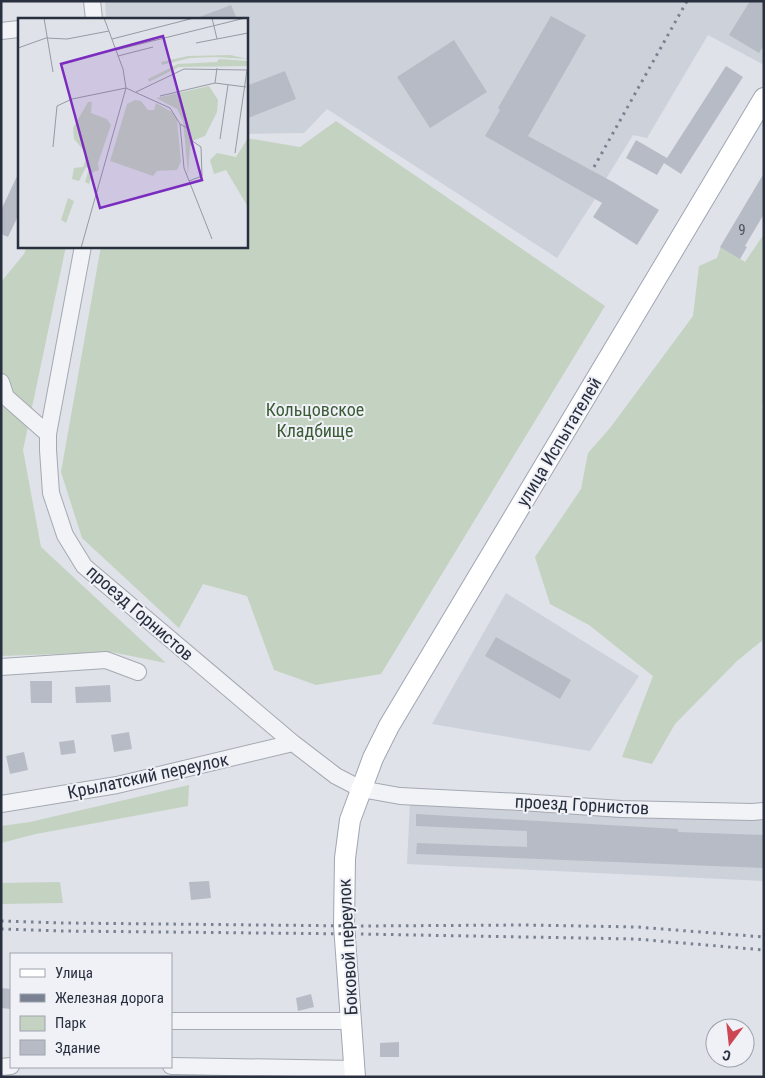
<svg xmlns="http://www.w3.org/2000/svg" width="765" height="1078" viewBox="0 0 765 1078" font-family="'Roboto Condensed',sans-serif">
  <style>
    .built { fill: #cdd1da }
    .green { fill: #c4d2c1 }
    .building { fill: #b7bbc5 }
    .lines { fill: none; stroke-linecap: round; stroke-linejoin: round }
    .minor-casing { stroke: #a4a9b2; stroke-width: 18 }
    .major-casing { stroke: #9fa6b4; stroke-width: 22 }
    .minor { stroke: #f2f3f7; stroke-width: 16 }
    .major { stroke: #fff; stroke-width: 20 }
    .rail { stroke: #798192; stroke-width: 3; stroke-dasharray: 2.5 5; stroke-linecap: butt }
    .labels { text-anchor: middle; stroke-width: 4; stroke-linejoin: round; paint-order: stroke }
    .number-label { font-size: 15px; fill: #4c5260 }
    .park-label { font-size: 18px; fill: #3b5b36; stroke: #eff1f6 }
    .street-label { font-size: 18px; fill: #282f3f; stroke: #eff1f6 }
    .inset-road { fill: none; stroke: #969aa4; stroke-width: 1 }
    .view { fill: #7b2cbf; fill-opacity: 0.15; stroke: #7b2cbf; stroke-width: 2.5 }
    .inset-edge { fill: none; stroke: #282f3f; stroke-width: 2.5 }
  </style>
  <rect width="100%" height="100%" fill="#dfe2e8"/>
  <path class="built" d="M105,1H764V65L708,35L647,138L633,135L606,179L595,199L557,258L327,109L304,133L246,134V19H106Z
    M506,593L639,676L590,751L432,724Z
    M410,802L511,810L670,818H764V881L407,864Z"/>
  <path class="green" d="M336,121L605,306L381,674L316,685L274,670L247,596L203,584L179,628L82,538L61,472L101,246H246V138L300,147Z
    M764,234V402L762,408L764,411V639L737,661L675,724L652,764L622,757L653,676L589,625L550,604L535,557L581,489L588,453L610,428L693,316L699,266L717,258L721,246L745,262Z
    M27,246H66L23,450L41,547L166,663L111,652L1,656V282L24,254Z
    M189,785L188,806L36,834L1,843V826L30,822Z
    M60,882L63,903L1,904V883Z"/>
  <path class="building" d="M750,1H764V45L759,53L729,35Z
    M231,5L237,19H197V18Z
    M551,16L586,35L528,136L613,182L659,210L637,245L593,217L602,203L485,136L500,110L498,108Z
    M454,40L487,92L430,128L397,77Z
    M726,66L743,77L681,174L664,163L657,175L626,158L636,140L667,158Z
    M285,71L296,99L246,119V86Z
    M19,172V214L8,237L1,234V210Z
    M764,173V214L745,246L747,247L740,259L720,247Z
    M496,637L571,680L560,699L485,656Z
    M30,681H52V703H31Z
    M110,685L111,702L76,703L75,687Z
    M129,732L132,749L114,752L111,735Z
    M74,740L76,753L61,755L59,742Z
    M24,752L28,770L10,774L6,756Z
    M416,814L678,829V832L764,835V868L416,854L417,843L527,847V831L416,826Z
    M209,881L211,898L191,900L189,882Z
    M1,988L11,989V1009L1,1008Z
    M311,994L314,1007L298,1011L296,998Z
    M399,1042V1057H380V1043Z"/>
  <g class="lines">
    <defs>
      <path id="minor" d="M92,1L94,19
        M1,31L19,29
        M83,246L48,434V450L51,493L65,535L84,566L293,743L336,776L361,789L400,796L521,802L621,809L752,812L764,811
        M1,382L6,397L48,434
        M1,667L106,660L138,672
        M1,804L117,785L293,743
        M171,1021H352
        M171,1066L355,1069
        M1,1067L11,1066"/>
      <path id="major" d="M355,1077L344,925L345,858L350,820L373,758L389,726L764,98"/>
    </defs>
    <use href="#minor" class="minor-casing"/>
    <use href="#major" class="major-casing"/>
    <use href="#minor" class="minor"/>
    <use href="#major" class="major"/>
    <path class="rail" d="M594,167L687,1
      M1,921L64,923L359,926L526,925L637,927L764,937
      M1,929L63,931L359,934L636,939L764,950"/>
  </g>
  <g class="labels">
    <g class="number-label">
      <text x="742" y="235">9</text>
    </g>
    <g class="park-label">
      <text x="315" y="416">Кольцовское<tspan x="315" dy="21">Кладбище</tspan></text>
    </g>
    <g class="street-label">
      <text transform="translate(559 442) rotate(-59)" y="6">улица Испытателей</text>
      <text transform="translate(140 613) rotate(41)" y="6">проезд Горнистов</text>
      <text transform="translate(148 776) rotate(-12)" y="6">Крылатский переулок</text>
      <text transform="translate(582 805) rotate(3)" y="6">проезд Горнистов</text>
      <text transform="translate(348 947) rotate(-93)" y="6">Боковой переулок</text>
    </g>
  </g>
  <g transform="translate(18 18)">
    <rect width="230" height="230" fill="#dfe2e8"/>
    <path d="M212,37L230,41L196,39L172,40L144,47L143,44L170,38ZM201,41L230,43V48L161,49L131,64L130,61L160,46L199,44ZM191,68L200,82L199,94L187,118L174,123L172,129L170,157L165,103L159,91L138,80ZM117,82L123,83L130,92H136L138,85L154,94L159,101L163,144L159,152L139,153L135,158L92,143L109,86ZM70,84H74L73,95L89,101L93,107L80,145L81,152L75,154L71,166L67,164L71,151L68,149L61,163L54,161L56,150L65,149L67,144L68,135L56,121L55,110ZM230,120V189L208,152L196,156L192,142L199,135L218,139ZM50,180L56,183L48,205L43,202Z" fill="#c4d2c1"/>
    <path class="inset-road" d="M26,0L35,54M194,0L199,21M94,21L176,0M178,25L230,15M0,30L28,20L49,21L91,13M98,32L227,0M100,38L135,29M199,50L197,65L228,69M118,74L166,51L230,52M142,78L197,65M162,106L169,110L173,122L183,129L184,158L171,163M202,121L210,67M35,129L39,88L54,81L108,70L152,90L162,106L166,150L194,221M217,135L229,52M63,230L108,70L105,51L86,0"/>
    <path class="view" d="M145,18L184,162L82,190L43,46Z"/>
    <rect width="230" height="230" class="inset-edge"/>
  </g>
  <rect width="765" height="1078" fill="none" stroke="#282f3f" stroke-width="5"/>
  <rect x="10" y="953" width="162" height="115" fill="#eff1f6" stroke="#9fa3ad"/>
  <rect x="20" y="969" width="25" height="8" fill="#ffffff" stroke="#9fa3ad"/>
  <text x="55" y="978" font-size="15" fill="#282f3f">Улица</text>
  <rect x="20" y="994" width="25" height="8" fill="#798192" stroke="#9fa3ad"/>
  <text x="55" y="1003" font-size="15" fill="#282f3f">Железная дорога</text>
  <rect x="20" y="1016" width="25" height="15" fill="#c4d2c1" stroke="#9fa3ad"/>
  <text x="55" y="1028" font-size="15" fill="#282f3f">Парк</text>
  <rect x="20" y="1040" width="25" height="15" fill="#b7bbc5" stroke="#9fa3ad"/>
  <text x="55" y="1053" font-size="15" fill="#282f3f">Здание</text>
  <g transform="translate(730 1043) rotate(195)"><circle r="24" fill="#eff1f6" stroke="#9fa3ad"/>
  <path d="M0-4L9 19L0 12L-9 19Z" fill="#cc4653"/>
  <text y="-8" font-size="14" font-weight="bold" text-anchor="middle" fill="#282f3f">С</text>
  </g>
</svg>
